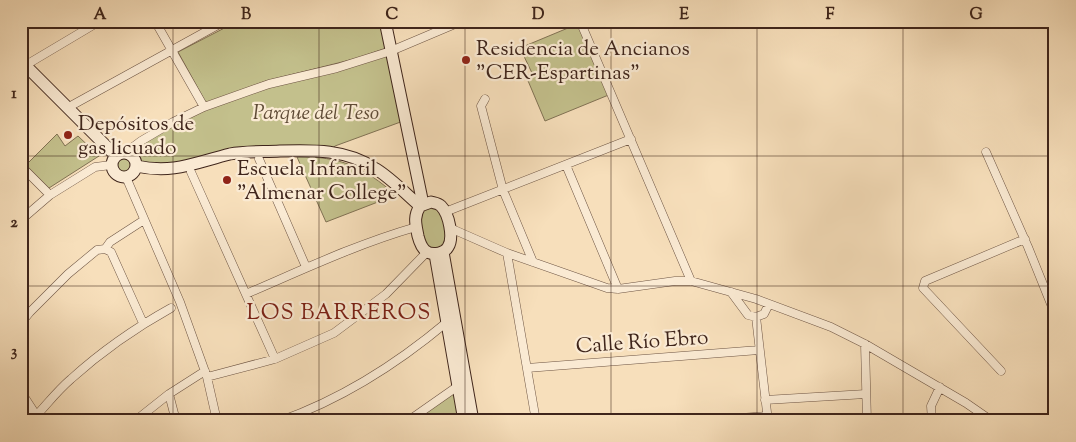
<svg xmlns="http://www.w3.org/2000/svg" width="1076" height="442" viewBox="0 0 1076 442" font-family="'Sorts Mill Goudy',serif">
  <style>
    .green { fill: #c3c08c; stroke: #817254 }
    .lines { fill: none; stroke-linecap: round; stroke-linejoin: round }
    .street-casing { stroke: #6d5443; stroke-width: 9 }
    .secondary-casing { stroke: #3f251b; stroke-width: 13 }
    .street { stroke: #faead3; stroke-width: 8 }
    .secondary { stroke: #faead3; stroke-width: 11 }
    .grid { fill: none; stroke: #3f251b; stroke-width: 1; stroke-opacity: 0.55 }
    .poi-dot { fill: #8f2418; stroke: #faead3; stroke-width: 2 }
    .labels { text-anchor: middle; stroke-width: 4.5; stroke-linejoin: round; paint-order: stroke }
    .poi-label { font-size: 21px; fill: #3f251b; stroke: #faead3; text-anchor: start }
    .park-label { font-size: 21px; font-style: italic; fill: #604c37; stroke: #faead3 }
    .street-label { font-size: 21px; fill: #3f251b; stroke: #faead3 }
    .neighbourhood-label { font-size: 22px; letter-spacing: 1px; fill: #7a1f14; stroke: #faead3 }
    .neatline { fill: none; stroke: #3f251b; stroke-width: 2 }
    .grid-label { font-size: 16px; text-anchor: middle; font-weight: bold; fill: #3f251b }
  </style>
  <rect width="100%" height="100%" fill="#f7dfbb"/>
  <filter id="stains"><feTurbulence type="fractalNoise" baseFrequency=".004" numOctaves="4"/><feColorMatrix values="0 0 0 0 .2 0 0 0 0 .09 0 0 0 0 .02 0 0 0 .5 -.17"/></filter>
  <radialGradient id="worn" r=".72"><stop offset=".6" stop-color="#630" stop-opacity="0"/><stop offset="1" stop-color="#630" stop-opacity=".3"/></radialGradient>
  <path class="green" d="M238,21H380L386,48L358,58L266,81L206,103L178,52Z
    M580,23L611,94L545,121L526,76L532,73L520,48Z
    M391,51L406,120L335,146L328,152L233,154L174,169L135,161L133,157L125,153L204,107Z
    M57,134L65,146L78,136L99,156L49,188L26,165Z
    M114 165a10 10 0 1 1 20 0a10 10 0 1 1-20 0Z
    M297,157C341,156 363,167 396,195L326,222Z
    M420,206L442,207L448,247L426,253L416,212Z
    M458,386L464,421H408Z"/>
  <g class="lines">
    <defs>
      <path id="street" d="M155,21L204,107
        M580,21L691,281
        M26,65L100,21
        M485,99L481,106L503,190L533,262
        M67,108L225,21
        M986,152L1028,247L1055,314
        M125,153L141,141L173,122L204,107L269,84L337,68L391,51L462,21
        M259,159L306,267
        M566,165L618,289
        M21,166L50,195
        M191,172L275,359
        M126,177L180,302L207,377L217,421
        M445,212L631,139
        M21,220L50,195L95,167L111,165
        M450,228L507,253L607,288L618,289L675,281H691L756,299L831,327L865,344L966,403L992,421
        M105,249L110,242L144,220
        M507,253L536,421
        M731,292L748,315L756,317L764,314L769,304
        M246,294C302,270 357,244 416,227
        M756,317L768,421
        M21,323L30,312L68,274L97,250L105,249L111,252L143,323
        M865,344L867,421
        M527,368L759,350
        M1001,371L923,288L925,281L1025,239
        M207,377L275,359L334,333L386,294L426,253
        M21,392L40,421
        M169,394L176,421
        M765,400L866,394
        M21,403L32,421
        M36,416C48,403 58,390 71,379C102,351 135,328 171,308
        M135,421L169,394L205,371
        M280,421C342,399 397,364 447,322
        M408,421L458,386
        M697,421L768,416
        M932,421L931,406L940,387"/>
      <path id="secondary" d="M385,21L423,204
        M21,61L116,156
        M112 165a12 12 0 1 1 24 0a12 12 0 1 1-24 0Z
        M136,166C173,174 194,163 230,154C245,151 264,152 280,151C313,150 347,149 376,169C392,179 406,194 420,206
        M431,202C435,203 438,203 441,206C449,214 454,238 448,247C446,251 443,252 439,253C426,256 421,248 418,236C416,225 413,217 420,206Z
        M443,252L473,421
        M435,254L464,421"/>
    </defs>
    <use href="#street" class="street-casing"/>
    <use href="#secondary" class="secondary-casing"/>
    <use href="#street" class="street"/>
    <use href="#secondary" class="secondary"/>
  </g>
  <path class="grid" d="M173,21V421M319,21V421M465,21V421M611,21V421M757,21V421M903,21V421M21,156H1055M21,286H1055"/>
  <g class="poi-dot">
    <circle cx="466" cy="60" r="5"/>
    <circle cx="68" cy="135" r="5"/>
    <circle cx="227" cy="180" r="5"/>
  </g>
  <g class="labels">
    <g class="poi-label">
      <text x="476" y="55">Residencia de Ancianos<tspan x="476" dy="24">"CER-Espartinas"</tspan></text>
      <text x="78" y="130">Depósitos de<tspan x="78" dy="24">gas licuado</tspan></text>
      <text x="237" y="175">Escuela Infantil<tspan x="237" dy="24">"Almenar College"</tspan></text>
    </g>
    <g class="park-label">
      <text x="316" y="119">Parque del Teso</text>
    </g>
    <g class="street-label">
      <text transform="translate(642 341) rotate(-4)" y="7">Calle Río Ebro</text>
    </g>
    <g class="neighbourhood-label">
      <text x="339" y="319">LOS BARREROS</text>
    </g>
  </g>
  <rect width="1076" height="442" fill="none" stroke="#f7dfbb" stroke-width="55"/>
  <rect x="28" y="28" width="1020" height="386" class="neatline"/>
  <g class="grid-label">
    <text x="100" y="19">A</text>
    <text x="246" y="19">B</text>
    <text x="392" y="19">C</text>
    <text x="538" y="19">D</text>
    <text x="684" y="19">E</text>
    <text x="830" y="19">F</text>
    <text x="976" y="19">G</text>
    <text x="14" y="98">1</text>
    <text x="14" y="227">2</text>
    <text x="14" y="356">3</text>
  </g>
  <rect width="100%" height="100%" filter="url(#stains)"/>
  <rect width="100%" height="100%" fill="url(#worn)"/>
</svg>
